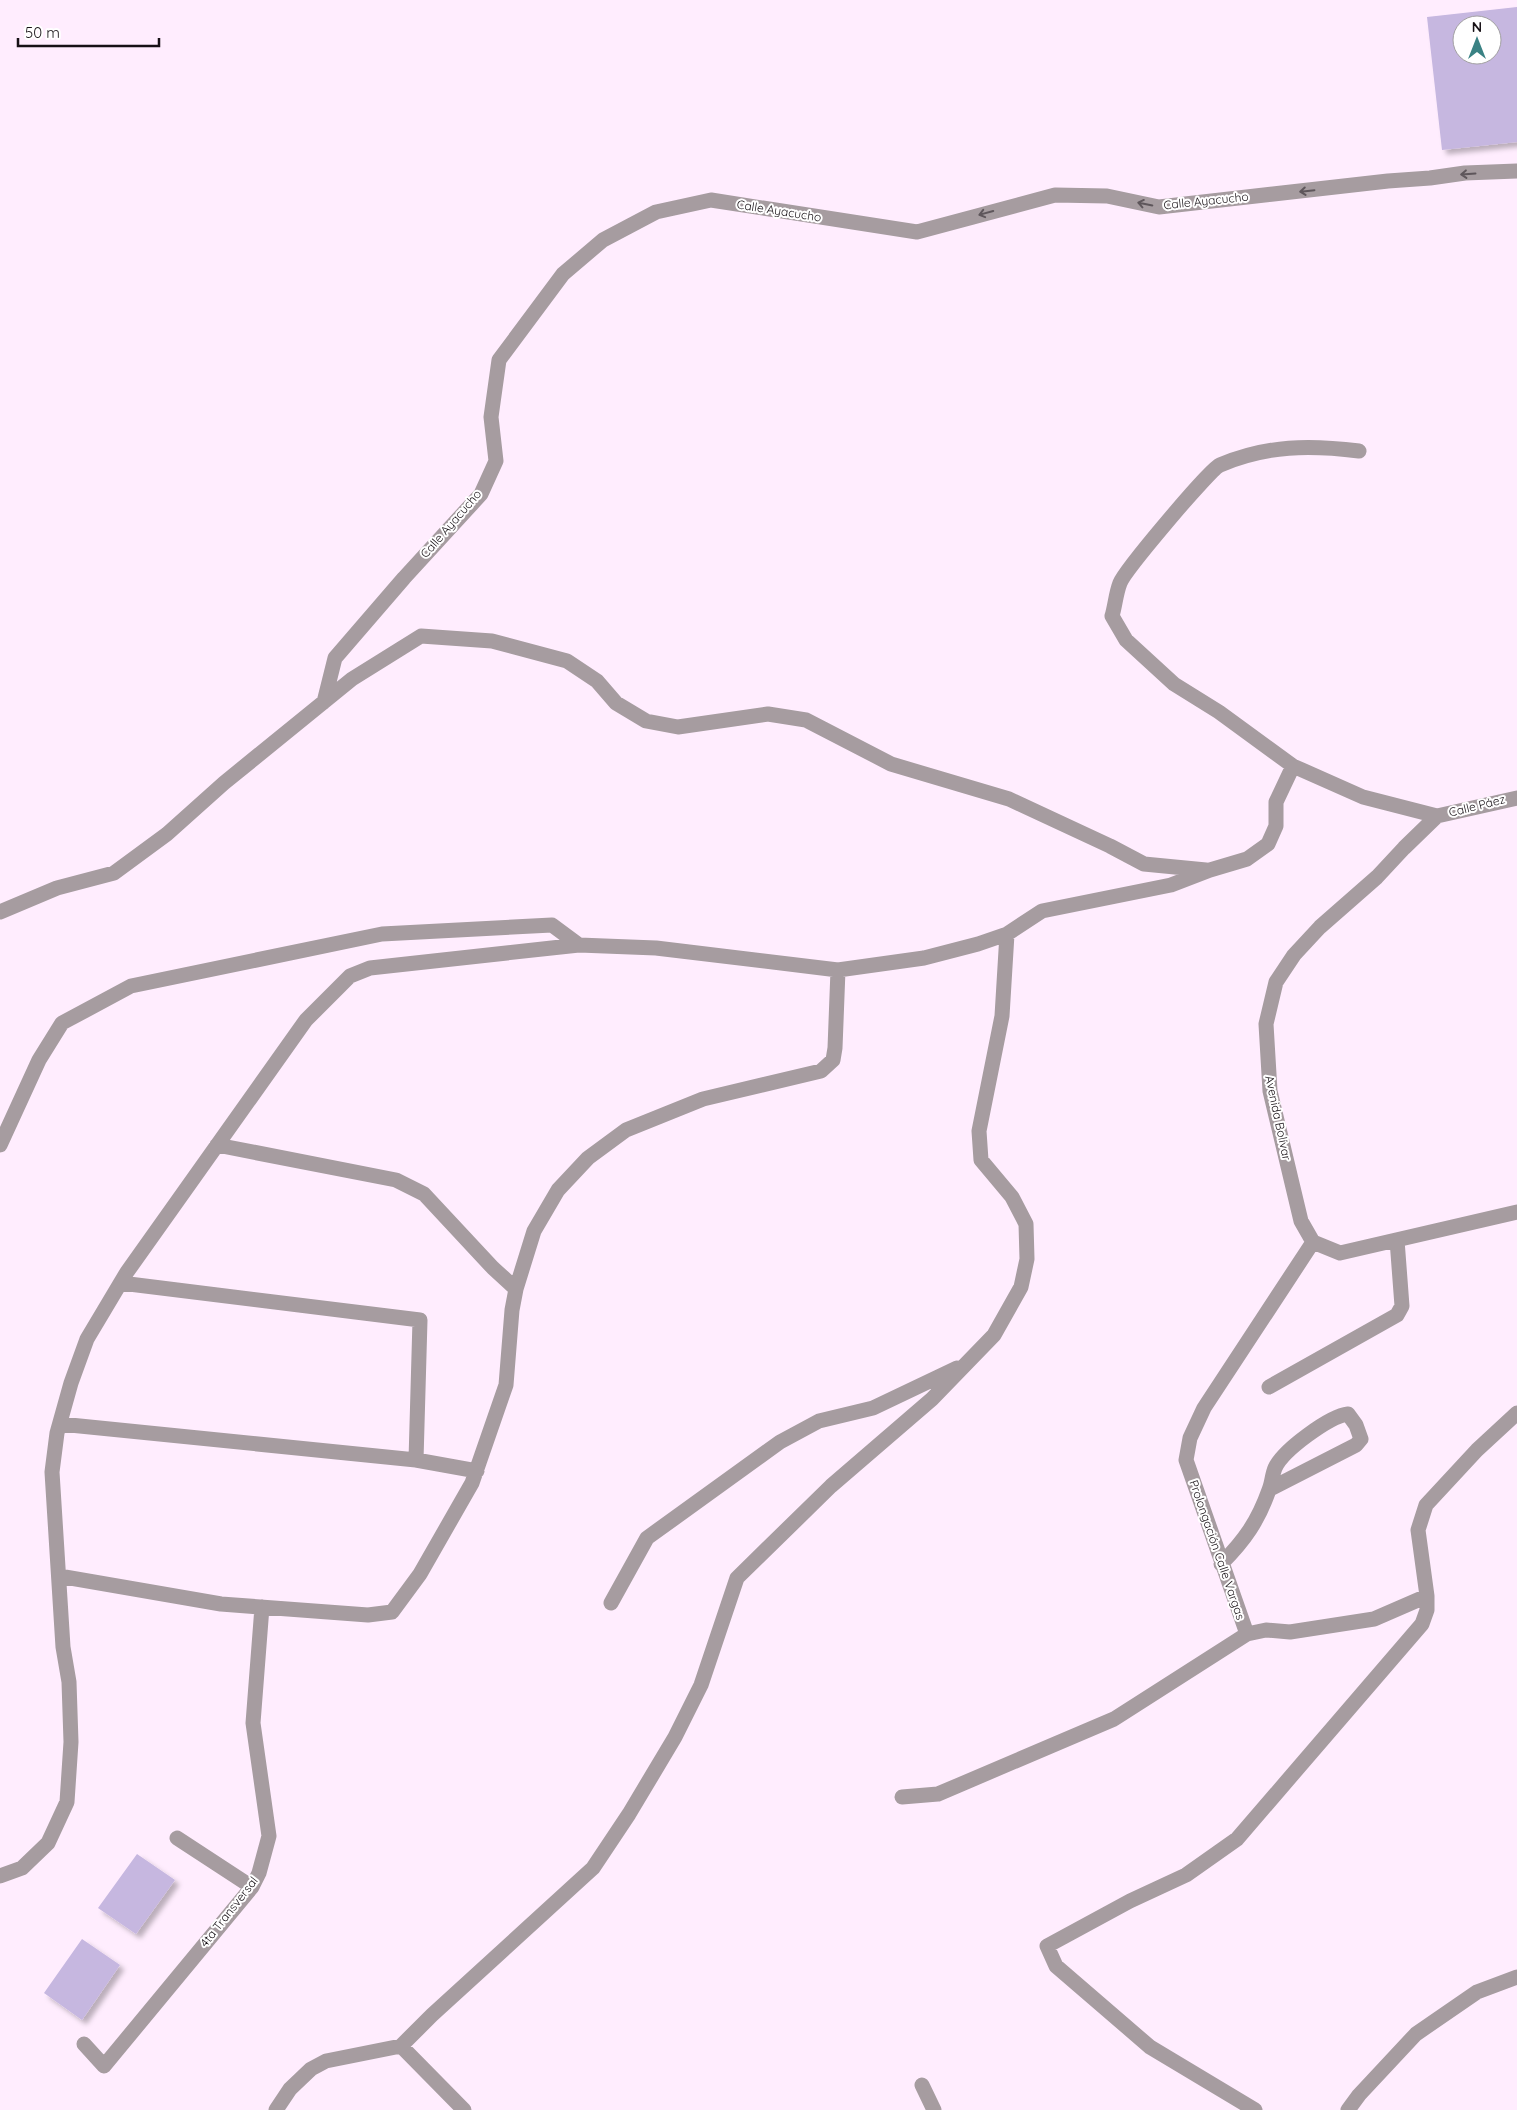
<svg xmlns="http://www.w3.org/2000/svg" width="1517" height="2110" viewBox="0 0 1517 2110" font-family="Quicksand,sans-serif">
  <style>
    .building { fill: #c6b7e0; fill-rule: evenodd; filter: url(#shadow) }
    .lines { fill: none; stroke-linecap: round; stroke-linejoin: round }
    .minor { stroke: #a69ca0; stroke-width: 15 }
    .oneway { stroke: #5e565b }
    .labels { text-anchor: middle; stroke-width: 4; stroke-linejoin: round; paint-order: stroke }
    .street-label { font-size: 12px; fill: #171116; stroke: #fff }
  </style>
  <defs>
    <filter id="shadow"><feDropShadow dx="4.5" dy="4.5" stdDeviation="2.5" flood-color="#0004"/></filter>
  </defs>
  <rect width="100%" height="100%" fill="#ffedfe"/>
  <path class="building" d="M1517,7V142L1442,150L1427,17ZM1462,25H1492V55H1462Z
    M137,1854L175,1880L136,1934L98,1908Z
    M82,1939L120,1965L82,2020L44,1993Z"/>
  <g class="lines">
    <path class="minor" d="M1359,451C1310,445 1267,445 1220,465C1210,469 1125,570 1120,583C1116,593 1115,606 1112,616L1126,640L1174,684L1219,712L1293,766L1363,797L1437,816L1517,798
      M324,702L335,658L404,578L481,494L496,461L491,417L499,360L563,274L603,240L656,212L711,200L917,232L1055,195L1107,196L1159,207L1388,181L1430,178L1465,173L1517,171
      M1437,816L1404,848L1377,877L1320,927L1294,955L1276,982L1266,1024L1270,1091L1301,1221L1313,1242L1340,1253L1517,1212
      M0,912L57,888L114,873L167,834L224,783L352,679L421,636L492,641L567,661L597,681L616,703L646,721L678,727L768,714L806,720L891,764L1009,799L1110,846L1144,864L1206,870
      M0,1145L39,1060L62,1023L131,986L382,934L552,925L579,945
      M217,1145L396,1180L424,1194L493,1268L516,1289
      M1313,1242L1204,1408L1190,1438L1186,1460L1247,1634L1266,1630L1290,1632L1374,1619L1427,1596L1418,1530L1426,1505L1477,1450L1517,1413
      M121,1283L420,1320L416,1460
      M1269,1387L1397,1315L1402,1306L1397,1240
      M60,1424L416,1460L477,1471
      M1221,1564C1245,1540 1258,1521 1269,1490C1272,1483 1272,1475 1275,1468C1283,1450 1330,1416 1348,1414L1356,1425L1361,1439L1356,1445L1270,1489
      M59,1576L221,1604L368,1615L392,1612L420,1574L472,1483L506,1385L512,1310L516,1289L534,1231L558,1190L588,1158L626,1130L703,1099L821,1071L833,1060L835,1048L838,970
      M611,1603L647,1538L780,1442L819,1421L873,1408L957,1368
      M902,1797L938,1794L1114,1719L1247,1634
      M177,1838L252,1887
      M0,1876L22,1868L48,1843L67,1802L71,1742L69,1682L63,1647L52,1472L57,1433L71,1383L87,1339L127,1272L306,1020L350,976L370,968L579,945L656,948L838,970L924,958L978,944L1007,934L1042,911L1171,885L1210,870L1247,859L1268,844L1276,826V802L1293,766
      M84,2044L104,2066L252,1887L259,1873L269,1836L253,1723L262,1607
      M401,2046L464,2110
      M922,2085L934,2110
      M276,2110L290,2089L311,2069L326,2061L401,2046L432,2015L593,1868L629,1814L675,1737L701,1685L737,1578L831,1486L932,1399L994,1335L1021,1287L1027,1259L1026,1224L1012,1197L981,1160L979,1131L1002,1016L1007,934
      M1255,2110L1150,2047L1056,1966L1047,1946L1130,1901L1186,1875L1237,1839L1422,1624L1427,1610V1596
      M1348,2110L1359,2095L1416,2034L1477,1992L1517,1977"/>
  </g>
  <defs><path id="oneway-shaft" d="M-6 0H5M1.5-3L5.5 0L1.5 3" fill="none" stroke-width="1.6" stroke-linecap="round" stroke-linejoin="round" transform="scale(1.25)"/></defs>
  <g class="oneway">
    <use href="#oneway-shaft" transform="translate(1468 174) rotate(176)"/>
    <use href="#oneway-shaft" transform="translate(1307 191) rotate(174)"/>
    <use href="#oneway-shaft" transform="translate(1145 204) rotate(-169)"/>
    <use href="#oneway-shaft" transform="translate(986 213) rotate(165)"/>
  </g>
  <g class="labels">
    <g class="street-label">
      <text transform="translate(1206 201) rotate(-6)" y="4">Calle Ayacucho</text>
      <text transform="translate(779 211) rotate(9)" y="4">Calle Ayacucho</text>
      <text transform="translate(451 524) rotate(-49)" y="4">Calle Ayacucho</text>
      <text transform="translate(1477 806) rotate(-14)" y="4">Calle Páez</text>
      <text transform="translate(1278 1118) rotate(78)" y="4">Avenida Bolívar</text>
      <text transform="translate(1217 1550) rotate(71)" y="4">Prolongación Calle Vargas</text>
      <text transform="translate(229 1912) rotate(-52)" y="4">4ta Transversal</text>
    </g>
  </g>
  <g transform="translate(1477 40)"><circle r="24" fill="#ffffff" stroke="#a2a0a2"/>
  <path d="M0-4L9 19L0 12L-9 19Z" fill="#3a8284"/>
  <text y="-8" font-size="14" font-weight="bold" text-anchor="middle" fill="#171116">N</text>
  </g>
  <path d="M18 38v8h141v-8" fill="none" stroke="#171116" stroke-width="2.5"/>
  <text x="25" y="38" font-size="15" fill="#171116" stroke="#ffffff" stroke-width="4" paint-order="stroke">50 m</text>
</svg>
